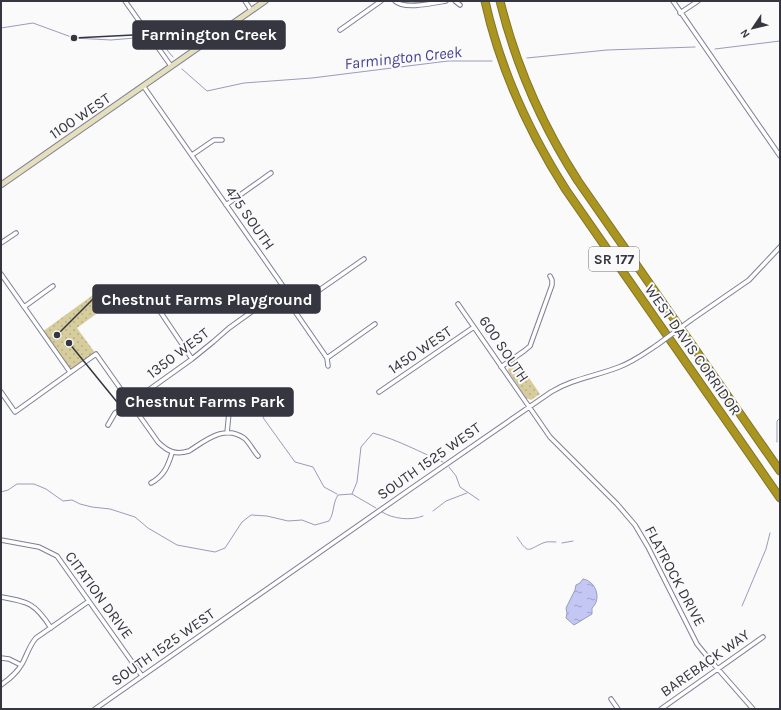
<svg xmlns="http://www.w3.org/2000/svg" width="781" height="710" viewBox="0 0 781 710" font-family="Karla,sans-serif">
  <style>
    .grass { fill: url(#grass-dots) }
    .water { fill: url(#water-ripples); stroke: #999cbd }
    .lines { fill: none; stroke-linecap: round; stroke-linejoin: round }
    .stream { stroke: #999cbd; stroke-width: 1 }
    .street-casing { stroke: #7e7f97; stroke-width: 5.5 }
    .secondary-casing { stroke: #7e7f97; stroke-width: 7 }
    .highway-casing { stroke: #81742b; stroke-width: 9 }
    .street { stroke: #fff; stroke-width: 3.5 }
    .secondary { stroke: #e6dfbc; stroke-width: 5 }
    .highway { stroke: #aa9520; stroke-width: 7 }
    .street-bridge-casing { stroke: #7e7f97; stroke-width: 5.5; stroke-linecap: butt }
    .street-bridge { stroke: #fff; stroke-width: 3.5 }
    .labels { text-anchor: middle; stroke-width: 4; stroke-linejoin: round; paint-order: stroke }
    .shield { fill: #fafafa; stroke: #707178; stroke-width: 1 }
    .shield-label { font-size: 14px; font-weight: bold; fill: #353640 }
    .street-label { font-size: 15px; fill: #353640; stroke: #fafafa }
    .water-label { font-size: 16px; font-style: italic; fill: #454092; stroke: #fafafa }
    .leader { fill: none; stroke: #353640; stroke-width: 1.5 }
    .callout-dot { fill: #353640; stroke: #fafafa; stroke-width: 1.5 }
    .callout { fill: #353640; stroke: #353640; stroke-width: 1.5 }
    .callout-label { font-size: 16px; text-anchor: middle; font-weight: bold; fill: #fff }
  </style>
  <defs>
    <pattern id="grass-dots" width="8" height="8" patternUnits="userSpaceOnUse"><rect width="8" height="8" fill="#d6cc9c"/><path d="M2 2h.1M6 6h.1" fill="none" stroke="#b8b087" stroke-width="1.8" stroke-linecap="round"/></pattern>
    <pattern id="water-ripples" width="26" height="14" patternUnits="userSpaceOnUse"><rect width="26" height="14" fill="#c4c7f3"/><path d="M2 4q2-2 4 0t4 0M15 11q2-2 4 0t4 0" fill="none" stroke="#a0a2c6"/></pattern>
  </defs>
  <rect width="100%" height="100%" fill="#fafafa"/>
  <path class="grass" d="M97,292L107,306L77,328L96,354L70,372L42,332Z
    M517,360L540,394L531,400L526,398L508,371L509,365Z"/>
  <path class="water" d="M583,579C596,581 602,599 592,608V614L574,625L566,618L567,613L566,608L575,590L576,585L580,583Z"/>
  <g class="lines">
    <path class="stream" d="M1,28L33,23L74,38L111,40L147,37
      M154,37H156L173,57
      M715,49L780,41
      M527,58L607,50L695,47
      M182,69L207,91L244,83L312,78L448,61H492
      M271,410L263,417L264,419L295,462L313,467L324,487L337,494
      M777,442V421L780,418
      M449,467L456,476L460,487L479,500
      M1,492L8,490L17,484H34L46,489L63,501L72,500L80,504L92,507L110,509L135,517L148,528L177,545L215,552L225,548L242,522L251,515L267,516L288,521L302,520L315,525L329,521C335,511 332,505 338,495L352,494L376,508
      M352,494L357,482L361,447L373,433C398,440 420,452 443,462
      M433,511L446,501L467,493
      M382,512C393,519 411,521 423,516
      M517,537C529,555 527,550 543,543C547,541 552,542 556,542
      M562,543L573,541
      M742,606L766,549L770,533"/>
    <defs>
      <path id="street" d="M125,1L171,66
        M245,1L251,10
        M395,1C404,10 434,3 446,1
        M455,1L460,5
        M673,1L780,156
        M680,13L698,1
        M340,30L381,1
        M144,87L292,299L296,313L327,358L328,366
        M192,155L214,140H222
        M226,205L271,173
        M1,243L16,233
        M1,274L70,372
        M149,295L192,359
        M458,304L550,437L617,504L635,525L648,547L697,644L710,660L753,709
        M24,307L53,286
        M295,307L364,259
        M691,320L749,280L780,247
        M327,358L375,324
        M501,367L524,351L530,346L552,285V280L550,276
        M1,392L15,412L96,354L158,442C168,452 176,455 189,451C205,441 224,424 244,438C250,443 253,451 258,456
        M379,392L474,327
        M108,425L115,413L122,409L192,359L213,342L229,328L285,288
        M227,433L230,402
        M151,483C164,476 168,466 172,453
        M1,540L39,547L57,556L142,676
        M1,597C29,602 35,603 51,628
        M1,658L9,659L21,665
        M1,685C9,679 17,673 22,664C27,655 29,646 36,638L89,601
        M611,699L618,709
        M95,709L409,490L551,392C572,379 596,376 619,367C633,362 645,353 657,345
        M661,709L763,637"/>
      <path id="secondary" d="M1,185L265,1"/>
      <path id="highway" d="M485,1C500,69 529,132 566,190L780,498
        M500,1C516,66 542,125 578,181L780,471"/>
    </defs>
    <use href="#street" class="street-casing"/>
    <use href="#secondary" class="secondary-casing"/>
    <use href="#highway" class="highway-casing"/>
    <use href="#street" class="street"/>
    <use href="#secondary" class="secondary"/>
    <use href="#highway" class="highway"/>
    <defs>
      <path id="street-bridge" d="M657,345L691,320"/>
    </defs>
    <use href="#street-bridge" class="street-bridge-casing"/>
    <use href="#street-bridge" class="street-bridge"/>
  </g>
  <g class="labels">
    <rect class="shield" x="589" y="247" width="50" height="24" rx="3"/>
    <g class="shield-label">
      <text x="614" y="264">SR 177</text>
    </g>
    <g class="street-label">
      <text transform="translate(80 116) rotate(-34)" y="5">1100 WEST</text>
      <text transform="translate(250 218) rotate(55)" y="5">475 SOUTH</text>
      <text transform="translate(504 349) rotate(56)" y="5">600 SOUTH</text>
      <text transform="translate(420 350) rotate(-34)" y="5">1450 WEST</text>
      <text transform="translate(693 350) rotate(55)" y="5">WEST DAVIS CORRIDOR</text>
      <text transform="translate(178 353) rotate(-37)" y="5">1350 WEST</text>
      <text transform="translate(429 461) rotate(-35)" y="5">SOUTH 1525 WEST</text>
      <text transform="translate(675 576) rotate(62)" y="5">FLATROCK DRIVE</text>
      <text transform="translate(99 595) rotate(54)" y="5">CITATION DRIVE</text>
      <text transform="translate(163 647) rotate(-35)" y="5">SOUTH 1525 WEST</text>
      <text transform="translate(705 663) rotate(-35)" y="5">BAREBACK WAY</text>
    </g>
    <g class="water-label">
      <text transform="translate(403 57) rotate(-6)" y="6">Farmington Creek</text>
    </g>
  </g>
  <path class="leader" d="M74 38L133 35M57 335L93 299M69 343L117 402"/>
  <g class="callout-dot">
    <circle cx="74" cy="38" r="4"/>
    <circle cx="57" cy="335" r="4"/>
    <circle cx="69" cy="343" r="4"/>
  </g>
  <g class="callout">
    <rect x="133" y="21" width="152" height="28" rx="4"/>
    <rect x="93" y="285" width="227" height="28" rx="4"/>
    <rect x="117" y="388" width="176" height="28" rx="4"/>
  </g>
  <g class="callout-label">
    <text x="209" y="40">Farmington Creek</text>
    <text x="207" y="305">Chestnut Farms Playground</text>
    <text x="205" y="407">Chestnut Farms Park</text>
  </g>
  <rect width="781" height="710" fill="none" stroke="#353640" stroke-width="4"/>
  <g transform="translate(753 28) rotate(235)" stroke="#fafafa" stroke-width="3" paint-order="stroke">
  <path d="M0-3L7 15L0 10L-7 15Z" fill="#353640"/>
  <text y="-6" font-size="11" font-weight="bold" text-anchor="middle" fill="#353640">N</text>
  </g>
</svg>
